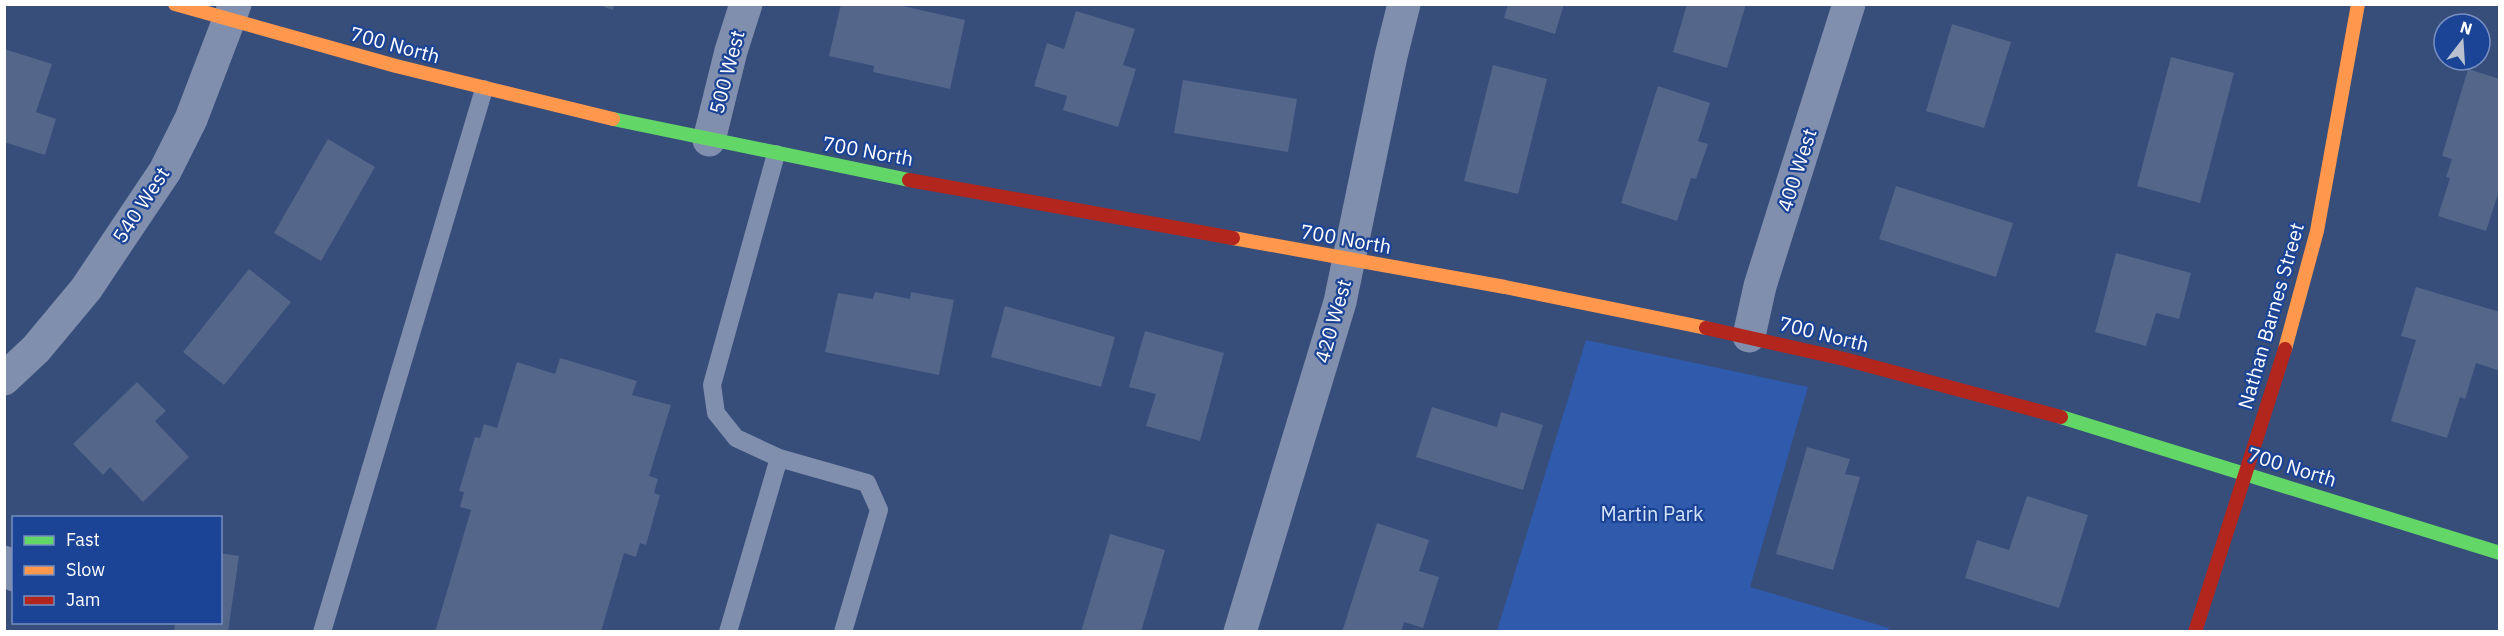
<svg xmlns="http://www.w3.org/2000/svg" width="2504" height="636" viewBox="0 0 2504 636" font-family="'IBM Plex Sans',sans-serif">
  <style>
    .green { fill: #305bac }
    .building { fill: #546689 }
    .lines { fill: none; stroke-linecap: round; stroke-linejoin: round }
    .lane { stroke: #808fad; stroke-width: 18 }
    .street { stroke: #808fad; stroke-width: 33 }
    .fast { stroke: #63d668; stroke-width: 14 }
    .slow { stroke: #ff974d; stroke-width: 14 }
    .jam { stroke: #b3261e; stroke-width: 14 }
    .labels { text-anchor: middle; stroke-width: 4.5; stroke-linejoin: round; paint-order: stroke }
    .street-label { font-size: 20px; fill: #fff; stroke: #1b4396 }
    .park-label { font-size: 20px; fill: #d4e2fb; stroke: #1b4396 }
  </style>
  <rect width="100%" height="100%" fill="#374d7a"/>
  <path class="green" d="M1586,340L1808,387L1750,587L1889,628L1888,631H1497Z"/>
  <path class="building" d="M596,4H614L613,10Z
    M841,4H894L965,20L950,89L873,72L874,66L829,56Z
    M1508,4H1564L1555,34L1504,18Z
    M1687,4H1746L1727,68L1673,52Z
    M1076,11L1135,29L1123,65L1136,69L1118,127L1063,110L1067,96L1034,86L1047,43L1064,49Z
    M1952,24L2011,42L1984,128L1926,111Z
    M4,49L52,64L36,112L56,119L45,155L4,142Z
    M2171,57L2234,73L2200,203L2137,186Z
    M1493,65L1547,79L1518,194L1464,181Z
    M2468,69L2500,79V188L2486,231L2438,216L2450,178L2446,177L2452,159L2442,156Z
    M1183,80L1297,99L1288,152L1174,133Z
    M1658,86L1710,103L1698,141L1708,144L1696,179L1691,178L1677,221L1621,203Z
    M328,139L375,167L321,261L274,233Z
    M1896,186L2013,223L1996,277L1879,239Z
    M2116,253L2191,273L2179,319L2156,313L2146,346L2095,332Z
    M249,269L291,302L224,385L183,352Z
    M2416,287L2500,312V371L2476,363L2465,399L2460,397L2447,438L2391,421L2416,340L2401,336Z
    M875,292L910,299L911,292L954,300L939,375L825,352L838,293L873,299Z
    M1005,306L1115,337L1101,387L991,357Z
    M1145,331L1224,353L1200,441L1146,426L1156,394L1129,387Z
    M560,358L637,381L632,395L671,405L649,476L658,479L654,493L660,495L646,545L640,543L636,557L624,553L601,632H435L471,510L460,507L464,492L459,491L475,437L480,438L484,424L497,428L517,362L555,374Z
    M137,382L166,411L155,421L189,457L143,502L110,467L103,475L73,444Z
    M1432,407L1497,427L1501,412L1543,425L1523,490L1416,457Z
    M1807,447L1850,459L1845,474L1860,477L1833,570L1776,554Z
    M2027,496L2088,515L2059,608L1965,578L1977,540L2009,550Z
    M1377,523L1429,540L1419,571L1439,577L1423,628L1404,622L1401,632H1342Z
    M1110,534L1165,550L1141,632H1081Z
    M220,553L239,556L228,632H174L175,622H220Z"/>
  <g class="lines">
    <path class="lane" d="M779,458L867,483L879,510L843,632
      M322,632L484,89
      M728,632L779,458L736,438L716,413L712,385L776,154"/>
    <path class="street" d="M709,140L731,51L746,4
      M1749,336L1760,286L1849,4
      M4,379L36,349L86,289L165,171L191,119L235,4
      M4,562L14,575
      M1240,632L1340,302L1391,56L1404,4"/>
    <path class="fast" d="M613,119L909,180
      M2061,417L2500,553"/>
    <path class="slow" d="M175,4L396,66L613,119
      M1233,238L1505,287L1706,328
      M2285,349L2317,231L2358,4"/>
    <path class="jam" d="M909,180L1233,238
      M1706,328L1844,359L2061,417
      M2195,632L2285,349"/>
  </g>
  <g class="labels">
    <g class="street-label">
      <text transform="translate(395 45) rotate(15)" y="7">700 North</text>
      <text transform="translate(727 72) rotate(-75)" y="7">500 West</text>
      <text transform="translate(868 151) rotate(10)" y="7">700 North</text>
      <text transform="translate(1797 170) rotate(-72)" y="7">400 West</text>
      <text transform="translate(141 205) rotate(-57)" y="7">540 West</text>
      <text transform="translate(1346 239) rotate(10)" y="7">700 North</text>
      <text transform="translate(2271 316) rotate(-74)" y="7">Nathan Barnes Street</text>
      <text transform="translate(1333 321) rotate(-74)" y="7">420 West</text>
      <text transform="translate(1824 334) rotate(14)" y="7">700 North</text>
      <text transform="translate(2292 467) rotate(17)" y="7">700 North</text>
    </g>
    <g class="park-label">
      <text x="1652" y="521">Martin Park</text>
    </g>
  </g>
  <rect width="2504" height="636" fill="none" stroke="#ffffff" stroke-width="12"/>
  <rect x="12" y="516" width="210" height="108" fill="#1b4396" stroke="#768ec0" stroke-width="1.5"/>
  <rect x="24" y="536" width="30" height="9" fill="#63d668" stroke="#768ec0" stroke-width="1.5"/>
  <text x="66" y="546" font-size="18" fill="#ffffff">Fast</text>
  <rect x="24" y="566" width="30" height="9" fill="#ff974d" stroke="#768ec0" stroke-width="1.5"/>
  <text x="66" y="576" font-size="18" fill="#ffffff">Slow</text>
  <rect x="24" y="596" width="30" height="9" fill="#b3261e" stroke="#768ec0" stroke-width="1.5"/>
  <text x="66" y="606" font-size="18" fill="#ffffff">Jam</text>
  <g transform="translate(2462 42) rotate(17)"><circle r="28" fill="#1b4396" stroke="#768ec0" stroke-width="1.5"/>
  <path d="M0-4.5L10 22L0 15L-10 22Z" fill="#b9c1d0"/>
  <text y="-9" font-size="16" font-weight="bold" text-anchor="middle" fill="#ffffff">N</text>
  </g>
</svg>
